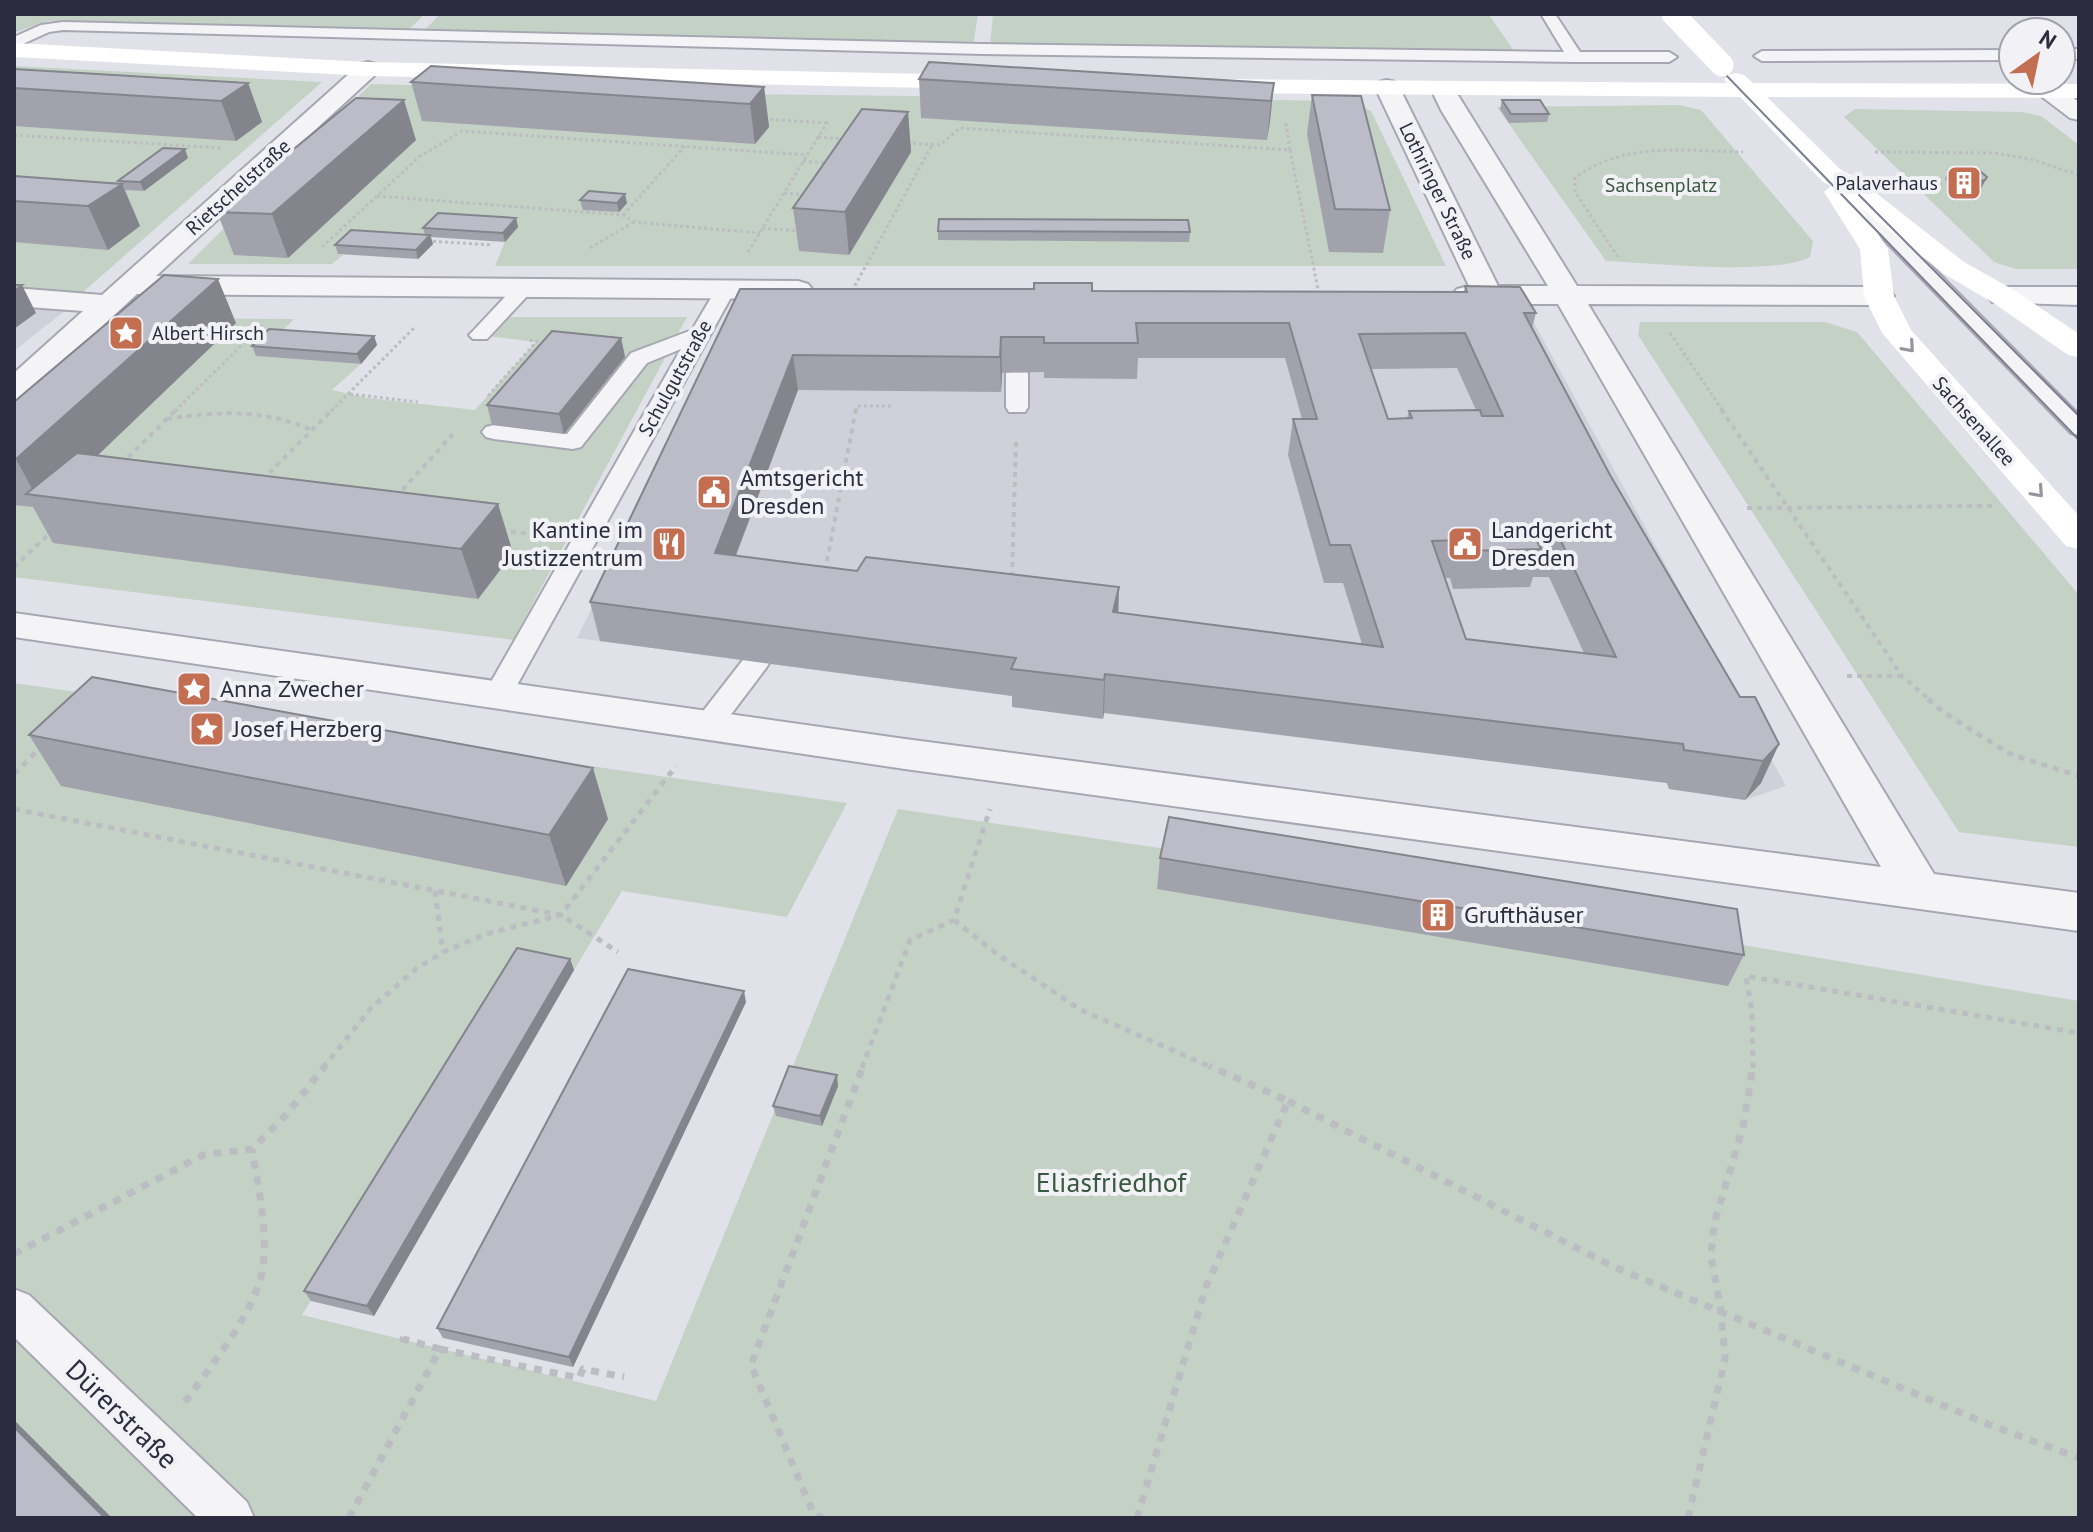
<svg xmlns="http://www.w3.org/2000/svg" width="2093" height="1532" viewBox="0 0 2093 1532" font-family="'PT Sans',sans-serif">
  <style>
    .built { fill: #d0d0da }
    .green { fill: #c3d2c5 }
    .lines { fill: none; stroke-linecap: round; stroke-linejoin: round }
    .lane-casing { stroke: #a7a7b3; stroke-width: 4 }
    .street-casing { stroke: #a7a7b3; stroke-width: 4 }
    .path-far3 { stroke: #bcbcc3; stroke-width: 3; stroke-dasharray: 3 3; stroke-linecap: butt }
    .path-far2 { stroke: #bcbcc3; stroke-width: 4; stroke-dasharray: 5 5; stroke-linecap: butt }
    .path-far1 { stroke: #bcbcc3; stroke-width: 5; stroke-dasharray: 6 6; stroke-linecap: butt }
    .path { stroke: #bcbcc3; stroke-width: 7; stroke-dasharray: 8 8; stroke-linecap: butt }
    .lane { fill: #f4f4f7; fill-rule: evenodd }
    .street { fill: #f4f4f7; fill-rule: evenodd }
    .secondary { fill: #fff; fill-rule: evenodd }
    .tram { stroke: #7c7c91; stroke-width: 2 }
    .secondary-bridge { stroke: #fff; stroke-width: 23 }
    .wall { fill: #a2a2ac; fill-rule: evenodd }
    .shaded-wall { fill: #84848c }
    .building { fill: #bcbcc8; stroke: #84848c; stroke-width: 2; fill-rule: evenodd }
    .oneway { stroke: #96959f }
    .labels { text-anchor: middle; stroke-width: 8; stroke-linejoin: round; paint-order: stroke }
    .far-poi-label { font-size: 20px; fill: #2c2b3f; stroke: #f1f1f6; text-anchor: end }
    .far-park-label { font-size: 20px; fill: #395a40; stroke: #f1f1f6 }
    .far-street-label { font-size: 20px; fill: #2c2b3f; stroke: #f1f1f6 }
    .poi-label { font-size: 24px; fill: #2c2b3f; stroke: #f1f1f6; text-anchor: start }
    .near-park-label { font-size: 28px; fill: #395a40; stroke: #f1f1f6 }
    .near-street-label { font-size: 28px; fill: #2c2b3f; stroke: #f1f1f6 }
  </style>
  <rect width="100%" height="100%" fill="#e1e1e9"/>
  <path class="built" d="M14,306L66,310L14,351Z
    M1533,321L1786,786L1745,800L1669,789L1666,783L577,638L732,323Z"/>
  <path class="green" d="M14,14H425L406,32L49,21L16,32Z
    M440,14H978L973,47L422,33Z
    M993,14L1489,15L1514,51L990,47Z
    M14,66L322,82L82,293L14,288Z
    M371,84L747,94L1352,101L1371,111L1446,266H495L505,242L440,223L419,244L339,254L343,255L332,264H188Z
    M1679,105L1701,110L1813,241L1810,257C1774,276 1653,263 1606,261L1497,107Z
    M1855,109L2021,112L2041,116L2079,145V269H2016L1994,262L1844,117Z
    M497,317H687L513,640L14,577V434L135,318L294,319L257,356L361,364L332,390L367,398L475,410L536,342L480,335Z
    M1640,322H1825L1857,332L2079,595V847L1959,832L1638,335Z
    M14,683L847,803L787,917L622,891L574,970L521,959L302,1315L656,1401L898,809L1166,849L2079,1001V1518H14Z"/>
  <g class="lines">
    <defs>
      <path id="lane" d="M1541,14H1555L1580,52H1669L1677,57L1669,62H1575L982,54L63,30L49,32L14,48V37L41,25L63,22L982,44L1564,52Z
        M2061,49H2079V59H2061Z
        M2013,50V60L1762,61L1754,56L1762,51Z
        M1842,181L1848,182L2079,415V435L2071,433L1836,190L1833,186L1836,182Z
        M524,282L531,284L534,288L531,292L487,339H473L469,335L473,331L517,284Z
        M725,284L735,290L511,696L507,703L497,705L487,703L483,696L681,349L647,363L581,447L573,449L494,439L486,437L482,432L486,427L494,425L567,434L631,353L692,330L718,286Z
        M1017,366L1028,373V407L1025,412H1009L1006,407V373Z
        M756,653L766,656L770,662L766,668L717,733L707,736L697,733L692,726L697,719L746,656Z
        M14,1289L29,1295L247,1502L254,1518H198L14,1337Z"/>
      <path id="street" d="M368,62L376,64L379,69L376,74L156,276L798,281L808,284L813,290L808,296L798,299L137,294L26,397L14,400V373L83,311L14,306V288L102,295L360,64Z
        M1387,80L1395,82L1399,87L1498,286H1548L1441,110L1431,89L1435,84H1451L1577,286L1879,287L1890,290L1894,296L1890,302L1879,305L1588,304L1934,874L2079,893V931L905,769L14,637V613L905,739L1881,867L1558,304H1467L1457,301L1452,295L1457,289L1469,286L1375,87L1379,82Z
        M2049,84L2057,86L2079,102V120L2070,118L2041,96L2037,91L2041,86Z
        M2003,287H2079V305L1992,302L1988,296L1992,290Z"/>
    </defs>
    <use href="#lane" class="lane-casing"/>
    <use href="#street" class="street-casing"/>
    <path class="path-far3" d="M764,119L827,123
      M1286,123L1290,150
      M14,135L221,148
      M818,137L845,139
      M907,143L940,145L960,128L1290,150L1319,294
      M1875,152L1995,153L2030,159L2079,175
      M803,161L830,163
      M1915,185L1946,184
      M784,193L807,195
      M377,196L623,215L634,222L760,233
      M623,215L685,146
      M762,228L801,231
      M427,241L493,245
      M322,247L419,157L462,131L807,155
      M590,248L634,222
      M748,252L828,121
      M1618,257L1575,192V178C1624,141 1685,151 1743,152
      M852,291L932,145
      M1670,333L1723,411
      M350,394L418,402
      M488,396L537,341L528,340
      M175,411L262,325
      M331,411L416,326
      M856,411L857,406H891"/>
    <path class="path-far2" d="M1721,409L1902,676L1931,701
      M167,419C218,411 264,409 312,430
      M121,464L177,409
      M262,480L333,409
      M396,497L454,433
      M1747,508L1993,506
      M501,530L542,536
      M14,567L51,532
      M825,571L856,409
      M1012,577L1016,442
      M1847,676H1901"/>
    <path class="path-far1" d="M1928,699L1943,712L2010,754L2079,776
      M14,774L42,746
      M14,809L561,915L618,952
      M435,891L443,952
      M954,920L997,954L1081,1010L1213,1068
      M323,1068L371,1008L416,969L443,952L486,934L561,915L676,766
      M862,1068L910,940L954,920L990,809
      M1753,1068L1752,1012L1746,976L2079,1033"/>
    <path class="path" d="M1288,1101L1612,1266L1990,1425L2079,1458
      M14,1254L203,1155L252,1149L285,1116L325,1066
      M440,1349L579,1378L583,1369L624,1377
      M185,1402C211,1365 256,1312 263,1267C268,1229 258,1187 252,1149
      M349,1518L440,1349L403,1339L406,1332
      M824,1518L814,1515L751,1365L863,1066
      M1137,1518L1206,1287L1288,1101L1209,1066
      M1688,1518L1725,1359L1721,1311L1711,1256L1714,1224L1743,1127L1753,1066"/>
    <use href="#lane" class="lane"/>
    <use href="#street" class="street"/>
    <path class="secondary" d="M14,43L368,62L977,75L985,77L989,82L985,87L977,89L368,76L14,57Z
      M1736,73L1744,75L1753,83L2079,84V98L1767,97L1841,170L1857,178L1964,262L2014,290L2079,334V357L2068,355L1992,302L1944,274L1860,207L1888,249L1894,296L1911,330L2079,516V549L2066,546L1882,333L1864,296L1860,249L1824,192L1831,186L1823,182L1740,97L1213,93L1205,91L1201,86L1205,81L1213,79L1727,83L1724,80L1728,75Z"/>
    <path class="tram" d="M1667,14L2079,440
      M1859,195L2079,416"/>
    <path class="secondary-bridge" d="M1673,14L1722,65"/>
  </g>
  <path class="wall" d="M14,69L248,83L262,122L236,141L14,126Z
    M919,79L1274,83L1267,140L921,118Z
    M411,82L764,87L769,127L755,144L422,121Z
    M1312,95L1390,210L1383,253L1329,252L1307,134Z
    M1502,100L1549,114L1547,122L1509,123L1500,109Z
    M908,112L911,152L849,255L799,251L793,208Z
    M416,140L288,258L234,255L217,212Z
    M188,158L144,191L125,190L140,226L108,250L14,242V176L119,183L118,181Z
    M1949,170L1981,172V189L1972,191L1950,186L1945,179Z
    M580,200L627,203L619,212L583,210Z
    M516,218L518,227L505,242L431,237L433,244L418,259L338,254L335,245L425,235L423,228Z
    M938,231L1190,232L1189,242L938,240Z
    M1465,286L1536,313L1532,328L1610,475L1740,697L1779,744L1761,783L1745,800L1669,789L1667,783L1104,713L1103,719L1012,707V696L600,641L590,602L740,289L1464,292ZM1138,358H1285L1302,419H1293L1288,455L1324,583H1343L1362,644L1118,613L736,556L798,390L1001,392L1002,373L1044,372V378L1137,379ZM1457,368L1476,410L1409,411L1407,418L1388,419L1371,369ZM1533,577H1549L1584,653L1466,639L1445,578H1450L1453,589L1530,587Z
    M236,323L97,456L498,504L513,553L478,599L53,543L33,507L14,505V402Z
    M374,336L377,345L361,364L256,356L252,346Z
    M621,338L625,357L564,434L492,425L487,405Z
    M29,735L608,819L566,886L61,786Z
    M1160,858L1744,955L1728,986L1157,889Z
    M570,959L574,970L374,1316L311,1301L304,1291Z
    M746,1002L573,1367L443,1338L437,1328Z
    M838,1086L822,1126L776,1116L773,1106Z"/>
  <path class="shaded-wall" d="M248,83L262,122L236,141L221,101Z
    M1274,83L1270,122L1267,140L1271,101Z
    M764,87L769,127L755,144L750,104Z
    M404,100L416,140L288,258L272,214Z
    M908,112L911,152L849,255L845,212Z
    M185,149L188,158L144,191L140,182Z
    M1987,177L1981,189L1972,191L1976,182Z
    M122,184L140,226L108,250L88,206Z
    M625,194L627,203L619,212L617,203Z
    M516,218L518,227L505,242L503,233Z
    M430,235L433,244L418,259L416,250Z
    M218,279L236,323L53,498L36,496L16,459Z
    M22,285L36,313L14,329V291Z
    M374,336L377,345L361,364L357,354Z
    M1001,337L1002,373L1001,392L1000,357Z
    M621,338L625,357L564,434L559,414Z
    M793,355L798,390L722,591L715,553Z
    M498,504L513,553L478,599L461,549Z
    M1119,587L1118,625L1113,612Z
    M1105,674L1104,713L1103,719L1104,680Z
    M1779,744L1761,783L1745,800L1763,761Z
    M593,768L608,819L566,886L549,835Z
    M570,959L574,970L374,1316L367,1306Z
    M744,991L746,1002L573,1367L569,1357Z
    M837,1075L838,1086L822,1126L820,1116Z
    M14,1420L112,1518H105L14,1427Z"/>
  <path class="building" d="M929,62L1274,83L1271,101L919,79Z
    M431,66L764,87L750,104L411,82Z
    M14,69L248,83L221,101L14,88Z
    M1312,95L1361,96L1390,210L1335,209Z
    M356,98L404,100L272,214L217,212Z
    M1502,100H1540L1549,114H1511Z
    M862,109L908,112L845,212L793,208Z
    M163,148L185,149L140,182L118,181Z
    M1963,167L1981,172L1987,177L1985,180L1976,182L1954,177L1949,170Z
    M14,176L122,184L88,206L14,201Z
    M589,191L625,194L617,203L580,200Z
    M438,213L516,218L503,233L423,228Z
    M939,219L1188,220L1190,232L938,231Z
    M351,230L430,235L416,250L335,245Z
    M164,275L218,279L16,459H14V402Z
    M1034,283H1092V291L1467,292L1465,286L1520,287L1536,313H1524L1610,475L1740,697H1755L1779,744L1763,761L1684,750L1683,744L1105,674L1104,680L1011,669L1016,658L590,602L740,289H1034ZM1136,323H1289L1317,419H1293L1330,545H1350L1383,647L1113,612L1119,587L866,557L857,571L715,553L793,355L1000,357L1001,337H1044V343H1138ZM1465,333L1503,416H1482L1480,410L1409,411L1412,418L1388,419L1359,334ZM1536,539H1560L1616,657L1466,639L1432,541L1459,540L1462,551L1541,549Z
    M14,285H22L14,291Z
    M269,329L374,336L357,354L252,346Z
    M552,331L621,338L559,414L487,405Z
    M77,453L498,504L461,549L26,494Z
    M92,677L593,768L549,835L29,735Z
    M1169,817L1737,909L1744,955L1160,858Z
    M517,948L570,959L367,1306L304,1291Z
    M628,969L744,991L569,1357L437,1328Z
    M789,1066L837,1075L820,1116L773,1106Z
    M14,1427L105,1518H14Z"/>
  <defs><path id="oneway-chevron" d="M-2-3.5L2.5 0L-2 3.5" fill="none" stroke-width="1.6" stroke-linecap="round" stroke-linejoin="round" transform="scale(2)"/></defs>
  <g class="oneway">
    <use href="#oneway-chevron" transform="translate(1909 347) rotate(49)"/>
    <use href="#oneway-chevron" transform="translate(2038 492) rotate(48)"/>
  </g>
  <defs>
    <symbol id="building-square" viewBox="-11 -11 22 22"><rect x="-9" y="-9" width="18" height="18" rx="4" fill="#c36d51" stroke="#f1f1f6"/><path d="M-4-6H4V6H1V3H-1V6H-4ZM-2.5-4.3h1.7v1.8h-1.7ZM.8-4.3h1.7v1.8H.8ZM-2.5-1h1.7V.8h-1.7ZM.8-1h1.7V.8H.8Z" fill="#fff"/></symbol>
    <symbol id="sight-square" viewBox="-11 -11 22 22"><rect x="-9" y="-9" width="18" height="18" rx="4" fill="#c36d51" stroke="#f1f1f6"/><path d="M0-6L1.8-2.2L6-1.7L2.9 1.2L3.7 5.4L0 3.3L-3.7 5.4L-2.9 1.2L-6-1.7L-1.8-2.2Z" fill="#fff"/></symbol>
    <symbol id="civic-square" viewBox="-11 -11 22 22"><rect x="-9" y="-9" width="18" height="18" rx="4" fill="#c36d51" stroke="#f1f1f6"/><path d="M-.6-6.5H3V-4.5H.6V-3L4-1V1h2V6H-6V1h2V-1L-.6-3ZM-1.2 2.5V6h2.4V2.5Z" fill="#fff"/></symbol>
    <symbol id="restaurant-square" viewBox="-11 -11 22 22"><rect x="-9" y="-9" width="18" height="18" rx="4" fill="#c36d51" stroke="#f1f1f6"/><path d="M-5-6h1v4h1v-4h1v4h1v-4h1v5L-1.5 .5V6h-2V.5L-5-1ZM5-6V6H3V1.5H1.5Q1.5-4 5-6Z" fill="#fff"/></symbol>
  </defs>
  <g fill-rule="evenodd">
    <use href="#building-square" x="1944" y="163" width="40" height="40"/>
    <use href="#sight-square" x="106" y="313" width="40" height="40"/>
    <use href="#civic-square" x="694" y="472" width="40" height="40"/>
    <use href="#restaurant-square" x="649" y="524" width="40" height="40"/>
    <use href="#civic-square" x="1445" y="524" width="40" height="40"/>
    <use href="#sight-square" x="174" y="669" width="40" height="40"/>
    <use href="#sight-square" x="187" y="709" width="40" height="40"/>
    <use href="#building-square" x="1418" y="895" width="40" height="40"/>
  </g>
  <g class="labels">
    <g class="far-poi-label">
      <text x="1938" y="190">Palaverhaus</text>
      <text x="152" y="340" text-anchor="start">Albert Hirsch</text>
    </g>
    <g class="far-park-label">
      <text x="1661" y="192">Sachsenplatz</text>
    </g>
    <g class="far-street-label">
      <text transform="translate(238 187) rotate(-42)" y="7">Rietschelstraße</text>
      <text transform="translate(1438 191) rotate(64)" y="7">Lothringer Straße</text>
      <text transform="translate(675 378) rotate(-61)" y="7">Schulgutstraße</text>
      <text transform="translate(1974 421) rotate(48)" y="7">Sachsenallee</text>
    </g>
    <g class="poi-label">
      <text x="740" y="486">Amtsgericht<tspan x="740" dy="28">Dresden</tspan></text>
      <text x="643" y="538" text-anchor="end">Kantine im<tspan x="643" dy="28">Justizzentrum</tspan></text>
      <text x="1491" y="538">Landgericht<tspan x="1491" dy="28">Dresden</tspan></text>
      <text x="220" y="697">Anna Zwecher</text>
      <text x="233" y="737">Josef Herzberg</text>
      <text x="1464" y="923">Grufthäuser</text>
    </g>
    <g class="near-park-label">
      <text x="1111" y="1192">Eliasfriedhof</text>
    </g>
    <g class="near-street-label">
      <text transform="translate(122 1414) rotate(44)" y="10">Dürerstraße</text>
    </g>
  </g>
  <rect width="2093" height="1532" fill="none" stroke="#2c2b3f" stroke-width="32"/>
  <g transform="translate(2037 56) rotate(33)"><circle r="38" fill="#f1f1f6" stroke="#a2a2ad" stroke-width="2"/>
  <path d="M0-6L14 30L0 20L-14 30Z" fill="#c36d51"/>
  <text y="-12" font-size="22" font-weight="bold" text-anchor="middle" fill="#2c2b3f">N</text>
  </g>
</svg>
